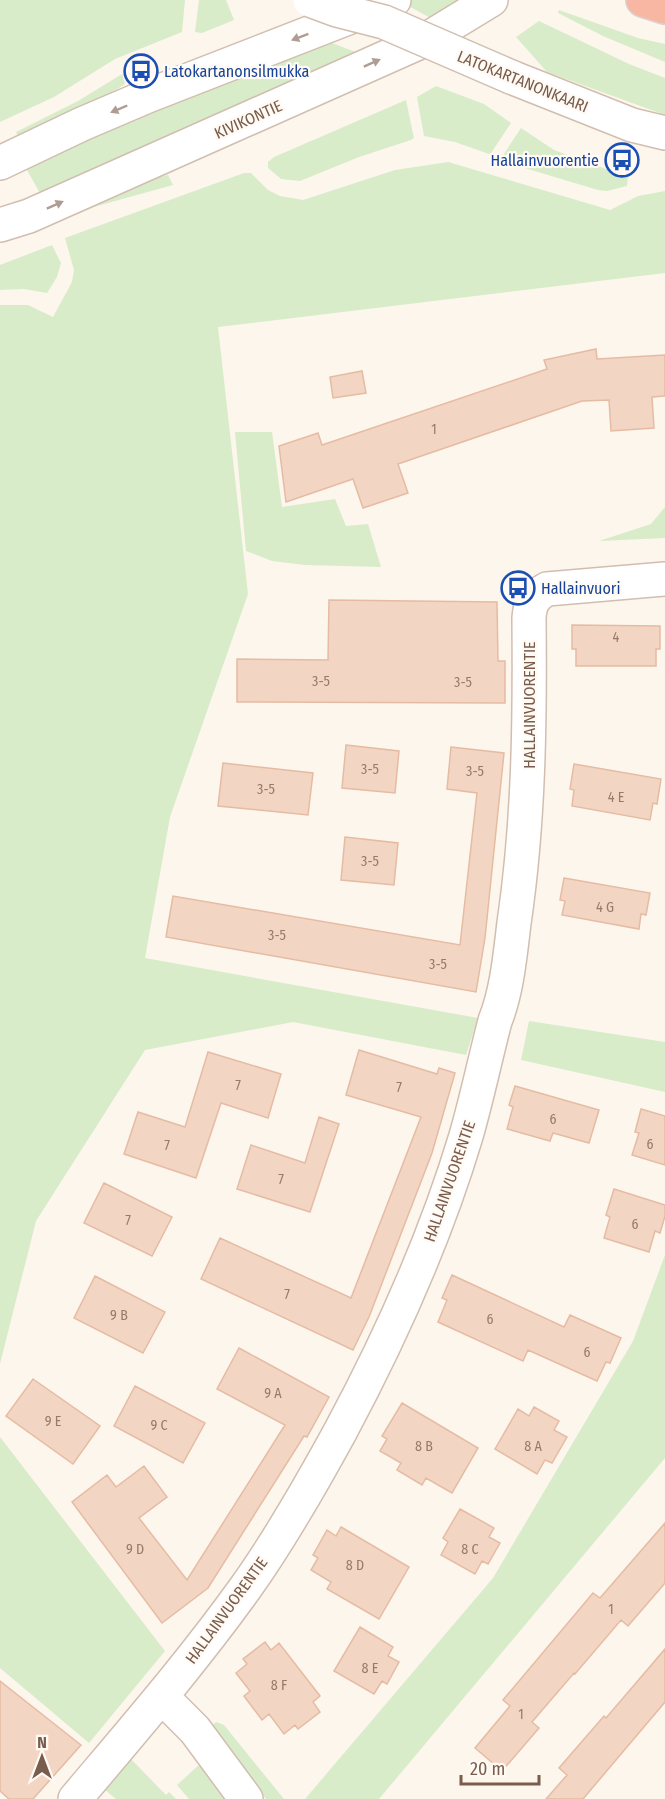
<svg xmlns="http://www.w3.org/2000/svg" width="665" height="1799" viewBox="0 0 665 1799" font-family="'Fira Sans Condensed',sans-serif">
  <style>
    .green { fill: #d8ecc9 }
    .building { fill: #f3d5c3; stroke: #e6bba3; stroke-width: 1.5 }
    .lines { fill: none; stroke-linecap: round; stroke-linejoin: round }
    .minor-casing { stroke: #d1beb0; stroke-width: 36 }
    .highway-casing { stroke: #dad1cd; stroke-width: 36 }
    .minor { stroke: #fff; stroke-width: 33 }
    .highway { stroke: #f7b7a3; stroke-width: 33 }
    .minor-bridge-casing { stroke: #d1beb0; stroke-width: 36; stroke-linecap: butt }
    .minor-bridge { stroke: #fff; stroke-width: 33 }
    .oneway { fill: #af9d94 }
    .labels { text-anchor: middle; stroke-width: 4.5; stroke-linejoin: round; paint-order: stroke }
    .number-label { font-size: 14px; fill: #987a6a }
    .transit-label { font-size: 16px; fill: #164399; stroke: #fffaf3; text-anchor: start }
    .street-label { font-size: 16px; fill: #7a5c4d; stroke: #fffaf3 }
  </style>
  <rect width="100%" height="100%" fill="#fdf6ec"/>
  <path class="green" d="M0,0H185L182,32L115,59L54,97L0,122Z
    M199,0H226L234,20L202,33L195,32Z
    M408,0H467L436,21L403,3Z
    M559,10L638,38L665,44V62L603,36L558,13Z
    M539,21L629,64L665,78V115L547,72L516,37Z
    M327,41L366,56L41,195L23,163Z
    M122,74L125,84L83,111L21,142L16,132L78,101Z
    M436,86L484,104L511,123L491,153L489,154L455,142L424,136L417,97Z
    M406,100L414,138L411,140L359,157L300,181L281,179L268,168V162L274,157Z
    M521,128L554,150L628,177L627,186L607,191L598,190L505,162L502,157Z
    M448,162L610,210L638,196L665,191V273L218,327L248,594L170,817L145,958L478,1018L466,1055L293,1022L145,1050L36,1221L0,1364V305H28L53,317L72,282L74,270L65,238L244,173H251L268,190L280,196L303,200L395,170Z
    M168,175L173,185L97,206L57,222L54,213L107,190Z
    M52,245L61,263L57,277L47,293L24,289L0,290V265Z
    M235,432H272L282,507L335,499L346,526L368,524L381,567L305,565L272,561L246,551Z
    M665,507V538L599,541L651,524Z
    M529,1021L665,1042V1092L521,1060Z
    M665,1255V1458L379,1799H305L493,1578L633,1341Z
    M0,1437L165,1651L89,1743L0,1668Z
    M216,1722L224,1725L284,1799H266L211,1726Z
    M129,1757L166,1795L169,1792L176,1799H116L105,1790Z
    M201,1763L233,1799H189L177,1785Z"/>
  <path class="building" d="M596,349L597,359L665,355V396L652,397L654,428L611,431L609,400L582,401L398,464L408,493L363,508L353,479L286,502L279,446L318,433L322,445L547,369L544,360Z
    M362,371L366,393L333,398L330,377Z
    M329,600L497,602L498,661H505V703L237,702V659L328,660Z
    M572,625L660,626V649H656V666H576V649H572Z
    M346,745L399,751L395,793L342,788Z
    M451,747L504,753L485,938L476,992L166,937L173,896L460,945L477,793L447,789Z
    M223,763L313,773L308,815L218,806Z
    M574,764L661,779L657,804L653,803L650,820L572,806L574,790L570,789Z
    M345,837L398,843L394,885L341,880Z
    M564,878L650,893L646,915L641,914L639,929L562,915L565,901L560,900Z
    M359,1050L437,1074L439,1068L455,1073L432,1153L369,1317L353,1350L201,1279L220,1238L351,1298L421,1117L346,1095Z
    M208,1052L281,1074L268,1118L221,1103L196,1178L124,1154L138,1112L185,1127Z
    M515,1086L599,1110L589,1143L553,1133L550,1141L507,1129L513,1107L509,1105Z
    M641,1109L665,1116V1165L632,1155L639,1133L635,1132Z
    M319,1117L339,1124L310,1212L237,1189L251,1145L305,1163Z
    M104,1183L172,1217L152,1256L84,1223Z
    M614,1189L665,1205V1216L660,1233L655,1231L649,1252L604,1238L610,1217L606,1215Z
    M452,1275L564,1327L570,1315L621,1338L610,1363L606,1362L597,1381L528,1350L523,1361L438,1322L447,1300L442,1298Z
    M95,1276L165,1312L143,1353L74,1318Z
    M239,1348L329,1397L307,1437L304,1436L208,1588L162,1623L72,1502L107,1475L116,1487L144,1466L167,1497L139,1518L187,1580L285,1425L217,1389Z
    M33,1379L100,1426L73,1464L6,1416Z
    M135,1386L205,1423L183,1463L114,1426Z
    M402,1403L478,1448L452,1493L426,1478L422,1485L397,1470L401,1463L380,1451L387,1439L382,1436Z
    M534,1407L559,1421L554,1430L567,1437L552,1463L545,1460L537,1474L495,1449L518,1409L529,1416Z
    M460,1509L494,1528L489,1537L500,1543L488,1564L482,1561L475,1574L441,1555L448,1542L443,1538Z
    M665,1523V1583L628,1626L621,1620L575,1674L574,1673L532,1722L539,1728L502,1771L475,1748L510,1706L503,1700L593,1593L600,1598Z
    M341,1527L409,1567L379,1619L327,1589L331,1582L311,1570L318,1558L313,1555L327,1530L336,1536Z
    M360,1627L393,1647L388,1656L399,1662L387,1684L382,1681L374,1694L334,1671Z
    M265,1642L271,1650L279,1643L320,1696L313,1702L320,1712L298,1729L295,1725L284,1734L269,1714L262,1720L244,1696L250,1691L236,1673L247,1664L243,1659Z
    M665,1649V1702L583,1799H546L567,1775L559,1768L604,1716L606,1718Z
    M0,1681L81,1745L33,1799H9L0,1791Z"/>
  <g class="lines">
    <defs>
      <path id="minor" d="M511,77L632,125L665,133
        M0,163L82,124L150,95L394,0
        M0,225L29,216L427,39L491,0
        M162,1697L195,1730L246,1799
        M75,1799C134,1729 193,1661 246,1587C281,1538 311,1485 340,1432C391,1337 435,1239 466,1136C477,1098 485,1059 495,1021C507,991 510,956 514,923C529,821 530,720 529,618C530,603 534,596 547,589L665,579"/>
      <path id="highway" d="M643,0L665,7"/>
    </defs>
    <use href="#minor" class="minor-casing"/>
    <use href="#highway" class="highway-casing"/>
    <use href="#minor" class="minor"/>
    <use href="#highway" class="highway"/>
    <defs>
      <path id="minor-bridge" d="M310,0L337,10L384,22L511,77"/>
    </defs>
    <use href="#minor-bridge" class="minor-bridge-casing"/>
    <use href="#minor-bridge" class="minor-bridge"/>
  </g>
  <defs><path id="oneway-solid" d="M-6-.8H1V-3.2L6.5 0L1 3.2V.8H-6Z" transform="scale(1.5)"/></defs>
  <g class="oneway">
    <use href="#oneway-solid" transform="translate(300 37) rotate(159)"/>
    <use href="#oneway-solid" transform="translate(372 63) rotate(-24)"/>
    <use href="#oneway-solid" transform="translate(119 109) rotate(157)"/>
    <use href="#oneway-solid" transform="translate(55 205) rotate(-24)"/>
  </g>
  <defs>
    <symbol id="bus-ring" viewBox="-11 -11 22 22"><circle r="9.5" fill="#fffaf3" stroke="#1a4fb4" stroke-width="1.5"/><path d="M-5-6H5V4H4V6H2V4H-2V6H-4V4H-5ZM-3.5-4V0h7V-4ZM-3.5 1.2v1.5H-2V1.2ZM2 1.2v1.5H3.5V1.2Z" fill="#1a4fb4"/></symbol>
  </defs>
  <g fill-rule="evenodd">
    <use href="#bus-ring" x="122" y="52" width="38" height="38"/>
    <use href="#bus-ring" x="603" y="141" width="38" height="38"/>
    <use href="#bus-ring" x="499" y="569" width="38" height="38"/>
  </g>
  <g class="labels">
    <g class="number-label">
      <text x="434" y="434">1</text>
      <text x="616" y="642">4</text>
      <text x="321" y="686">3-5</text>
      <text x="463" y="687">3-5</text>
      <text x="370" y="774">3-5</text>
      <text x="475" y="776">3-5</text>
      <text x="266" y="794">3-5</text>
      <text x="616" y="802">4 E</text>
      <text x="370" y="866">3-5</text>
      <text x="605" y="912">4 G</text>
      <text x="277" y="940">3-5</text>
      <text x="438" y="969">3-5</text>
      <text x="238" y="1090">7</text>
      <text x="399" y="1092">7</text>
      <text x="553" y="1124">6</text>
      <text x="650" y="1149">6</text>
      <text x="167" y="1150">7</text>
      <text x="281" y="1184">7</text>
      <text x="128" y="1225">7</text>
      <text x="635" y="1229">6</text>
      <text x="287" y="1299">7</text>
      <text x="119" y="1320">9 B</text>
      <text x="490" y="1324">6</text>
      <text x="587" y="1357">6</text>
      <text x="273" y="1398">9 A</text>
      <text x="53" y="1426">9 E</text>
      <text x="159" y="1430">9 C</text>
      <text x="424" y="1451">8 B</text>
      <text x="533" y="1451">8 A</text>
      <text x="135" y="1554">9 D</text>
      <text x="470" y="1554">8 C</text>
      <text x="355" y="1570">8 D</text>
      <text x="611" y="1614">1</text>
      <text x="370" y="1673">8 E</text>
      <text x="279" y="1690">8 F</text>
      <text x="521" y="1719">1</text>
    </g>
    <g class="transit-label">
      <text x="164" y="77">Latokartanonsilmukka</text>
      <text x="599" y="166" text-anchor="end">Hallainvuorentie</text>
      <text x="541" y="594">Hallainvuori</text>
    </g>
    <g class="street-label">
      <text transform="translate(523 81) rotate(22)" y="6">LATOKARTANONKAARI</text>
      <text transform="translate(248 119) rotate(-24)" y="6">KIVIKONTIE</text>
      <text transform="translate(529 705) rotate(-90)" y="6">HALLAINVUORENTIE</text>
      <text transform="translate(449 1181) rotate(-71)" y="6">HALLAINVUORENTIE</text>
      <text transform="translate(226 1610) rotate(-54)" y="6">HALLAINVUORENTIE</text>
    </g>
  </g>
  <g transform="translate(42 1757)" stroke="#fffaf3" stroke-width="4.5" paint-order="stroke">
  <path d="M0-4.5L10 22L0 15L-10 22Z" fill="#7a5c4d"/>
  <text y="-9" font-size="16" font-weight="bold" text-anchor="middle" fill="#7a5c4d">N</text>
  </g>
  <path d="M461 1775v9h78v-9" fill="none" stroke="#7a5c4d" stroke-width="3"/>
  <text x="470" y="1775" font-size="18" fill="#7a5c4d" stroke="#fffaf3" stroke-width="4.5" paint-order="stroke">20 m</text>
</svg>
